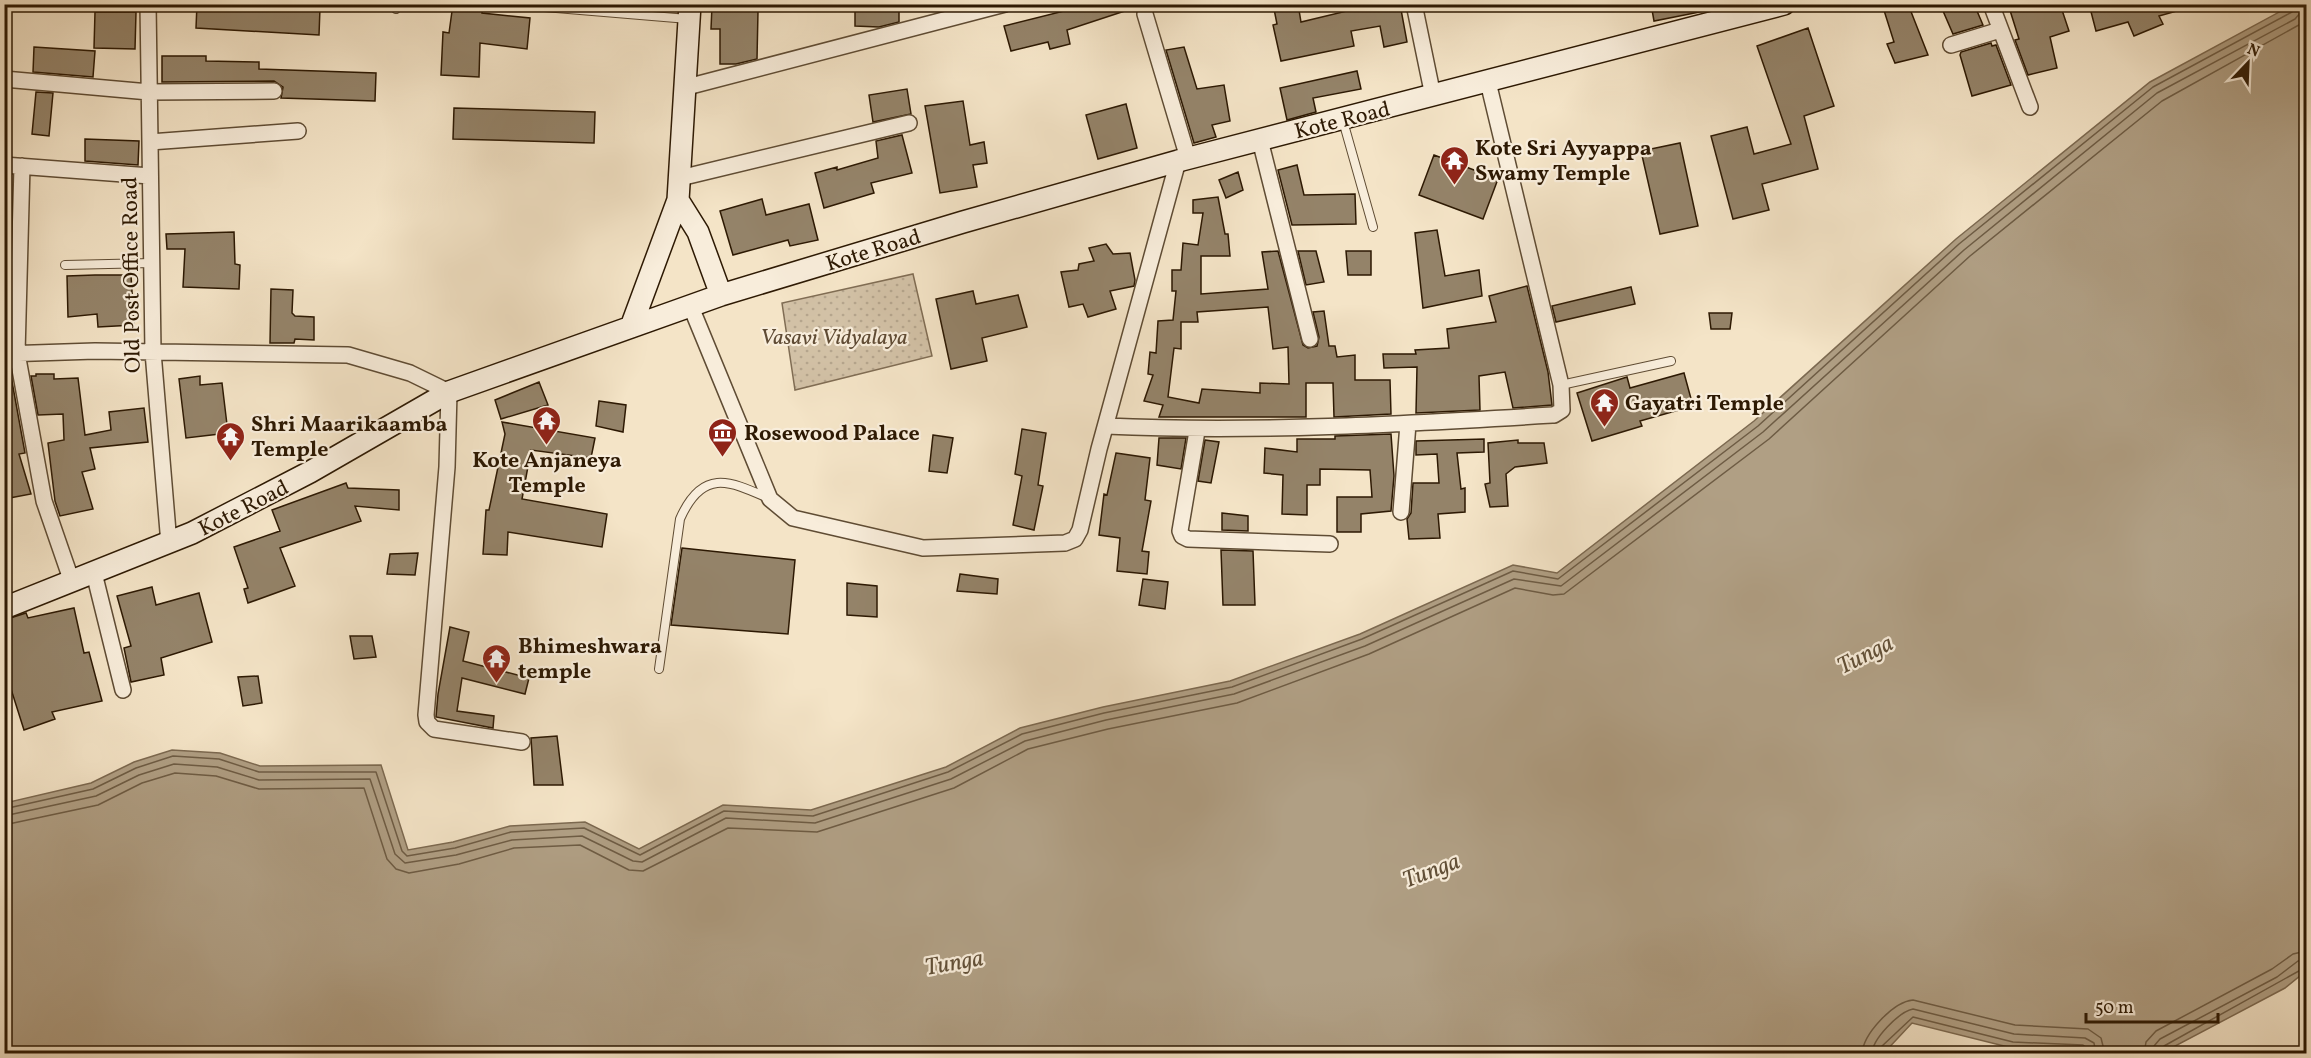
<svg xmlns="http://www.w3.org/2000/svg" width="2311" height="1058" viewBox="0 0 2311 1058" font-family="Vollkorn,serif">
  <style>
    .park { fill: url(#park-dots); stroke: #806d54; stroke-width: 1.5 }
    .water { fill: #b09f84; stroke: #7c6950; stroke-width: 1.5 }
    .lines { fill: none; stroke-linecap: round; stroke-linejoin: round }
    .shore { stroke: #6e5c44; stroke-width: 1.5 }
    .building { fill: #948369; stroke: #2d1903; stroke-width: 1.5; fill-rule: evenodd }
    .lane-casing { stroke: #5f4c34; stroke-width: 10 }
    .street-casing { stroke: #5f4c34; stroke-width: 18 }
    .secondary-casing { stroke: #2d1903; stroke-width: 24 }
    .lane { stroke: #f8eddb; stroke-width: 8 }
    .street { stroke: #f8eddb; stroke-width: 15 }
    .secondary { stroke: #f8eddb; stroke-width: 21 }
    .labels { text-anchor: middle; stroke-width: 4.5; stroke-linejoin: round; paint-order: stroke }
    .street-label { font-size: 22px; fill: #2d1903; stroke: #f8eddb }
    .poi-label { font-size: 22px; font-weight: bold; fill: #2d1903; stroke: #f8eddb; text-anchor: start }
    .park-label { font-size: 22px; font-style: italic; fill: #5f4b34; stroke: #f8eddb }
    .water-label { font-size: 24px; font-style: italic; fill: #614f37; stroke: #f8eddb }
  </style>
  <defs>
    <pattern id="park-dots" width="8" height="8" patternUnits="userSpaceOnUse" patternTransform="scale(1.5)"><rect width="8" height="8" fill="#d2c1a6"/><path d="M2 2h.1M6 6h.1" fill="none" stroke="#b5a58d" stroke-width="1.8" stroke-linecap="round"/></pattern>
  </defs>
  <rect width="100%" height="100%" fill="#f4e4c7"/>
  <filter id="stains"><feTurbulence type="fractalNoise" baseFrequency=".00333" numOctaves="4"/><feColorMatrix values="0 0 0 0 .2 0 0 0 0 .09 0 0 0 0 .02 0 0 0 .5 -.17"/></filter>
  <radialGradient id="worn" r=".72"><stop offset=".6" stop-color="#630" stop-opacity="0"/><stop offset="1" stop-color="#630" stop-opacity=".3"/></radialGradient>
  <path class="park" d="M913,274L932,356L795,390L782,303Z"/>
  <path class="water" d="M2294,4L2306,5V971L2285,988L2162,1053L2012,1048L1912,1023L1883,1054L5,1053V803L91,783L134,762L172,750L220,753L260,766L381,765L408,850L453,842L510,826L585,822L639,849L723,805L811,810L946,767L1020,728L1103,707L1230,681L1360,634L1513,565L1557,573L1754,421L1956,239L2150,82Z"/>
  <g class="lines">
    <path class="shore" d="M4,809L93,789L136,768L173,756L219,759L259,772H376L402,851L407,856L455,848L511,832L584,828L640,855L724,811L813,816L948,772L1022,734L1104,713L1232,687L1362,639L1513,571L1558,579L1758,426L1959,244L2153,87L2292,12L2295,4
      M4,816L96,796L139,775L174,764L217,767L259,780L370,779L395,854L405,863L456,855L512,840L582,836L633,861L642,862L726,818L815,823L951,779L1025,741L1106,720L1234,694L1365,646L1514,579L1561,586L1763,432L1964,250L2157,93L2295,19L2301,12L2303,4
      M4,825L98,805L142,783L175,773L216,776L259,789L364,788L387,859L396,869L409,873L459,864L514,848L580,845L629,870L643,871L728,828L817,832L954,788L1028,749L1108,729L1237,703L1369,654L1515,588L1553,595L1564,594L1769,439L1970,256L2162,101L2306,21
      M1862,1054C1863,1034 1893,1002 1913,1000L2015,1025L2088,1029L2101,1038L2105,1054
      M1872,1054C1872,1039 1899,1012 1913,1009L2014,1034L2085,1038L2094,1043L2096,1054
      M1879,1054L1881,1047L1913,1017L2013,1042L2083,1045L2087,1048L2089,1054
      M2144,1054L2146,1042L2156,1031L2272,969L2293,954L2306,951
      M2153,1054L2154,1046L2160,1039L2277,977L2298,961L2306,960
      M2161,1054L2164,1046L2306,967"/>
  </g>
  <path class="building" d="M197,4L320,8L319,35L196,28Z
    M453,4H483L482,13L530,18L527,49L480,43L479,77L441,75L443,32L449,33Z
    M855,4H899V22L879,27L855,26Z
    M1079,4L1140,6L1067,30L1070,44L1050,49L1048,42L1011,51L1004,26L1080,7Z
    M1273,4H1298L1301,22L1347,11L1346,4H1400L1407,42L1384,47L1380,26L1351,31L1354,46L1281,61L1273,25L1277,24Z
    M1651,4H1705V11L1654,21Z
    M1882,4H1908L1928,55L1895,63L1887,44L1894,42Z
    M1940,4H1974L1983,25L1953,34Z
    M2008,4H2060L2069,31L2050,37L2057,68L2028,75L2015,40L2019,39Z
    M2089,4H2107L2109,10L2122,4H2184V9L2159,16L2163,24L2134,36L2128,22L2096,31Z
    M712,6L731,7V11H758L757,59L736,64H720V29H711Z
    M95,12H136L135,49L94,48Z
    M1808,28L1834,106L1804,116L1818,169L1762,184L1769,210L1733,219L1711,136L1747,127L1754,154L1791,144L1757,46Z
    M1991,43L1992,46L1996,45L2011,85L1972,96L1960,55L1961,52Z
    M34,47L95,51L93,77L33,72Z
    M1184,47L1197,89L1224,85L1230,121L1212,125L1216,137L1194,143L1166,50Z
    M162,56H206V61L259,62V69L376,73L375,101L281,98L283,87L274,81L162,82Z
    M1357,71L1361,89L1313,98L1316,112L1287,120L1280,88Z
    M907,89L911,114L873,122L869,95Z
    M36,92L53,93L49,136L32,134Z
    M963,101L970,145L984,142L987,163L973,165L977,187L940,193L925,106Z
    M1126,104L1137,148L1098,159L1086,115Z
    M454,108L595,112L594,143L453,139Z
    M902,135L912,173L871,183L874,193L824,208L815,173L837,167V170L878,158L876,141Z
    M85,139L139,141L138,165L85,161Z
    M1680,143L1698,226L1660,234L1641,151Z
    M1434,155L1498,179L1483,219L1419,195Z
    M1297,165L1304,195L1355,194L1356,224L1292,225L1278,170Z
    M1238,172L1243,190L1226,198L1219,180Z
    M1218,197L1225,234H1228L1230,256H1201V294L1268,289L1262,252L1278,251L1303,345L1308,348L1317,346L1319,337L1313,312L1324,311L1329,346H1335L1337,357L1355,355V380H1390L1391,414L1334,417L1333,383H1306V417H1159L1163,405L1144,401L1153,375L1148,374L1150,352L1156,353L1158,321L1173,320L1176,291H1172V270H1181L1183,243L1198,245L1203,213H1193V200ZM1268,307L1273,349L1288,347L1289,384L1260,383V393L1202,389L1199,403L1168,397L1174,348L1181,349V322H1198L1197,312Z
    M762,199L766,215L809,204L818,240L790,246L788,240L733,255L720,211Z
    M1437,230L1445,276L1479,270L1482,296L1423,308L1415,233Z
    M234,232L235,264L240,265L239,289L183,287L185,249H167L166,234Z
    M1106,244L1113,254L1130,253L1135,280L1134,286L1110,291L1116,309L1088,317L1083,304L1069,307L1061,272L1078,270L1079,264L1094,261L1089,248Z
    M1298,251H1316L1324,282L1306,285Z
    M1346,251H1371V275H1348Z
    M95,275H131L134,325L98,327L97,314L68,317L67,276Z
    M1527,286L1548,372L1552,405L1513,408L1505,372L1479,376L1480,410L1416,413L1417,367L1384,368L1383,354H1416L1415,350L1449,348L1447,329L1496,322L1489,296Z
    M1631,287L1635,304L1556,322L1552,306Z
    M271,289L293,290L292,313L295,316L314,317V340L295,339L294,343H270Z
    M973,291L976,304L1018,295L1027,327L982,338L987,361L951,369L936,299Z
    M1709,313H1732L1730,329H1711Z
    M1684,373L1693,406L1640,421L1642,426L1592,441L1577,393L1627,377L1630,388Z
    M36,374H54V379L78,378L85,435L111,430L109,412L144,408L148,442L90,448L95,469L82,472L93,509L60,516L55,501L48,443L64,440L63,414L38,415L31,376H36Z
    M4,376H11L25,453L19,454L31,494L4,499Z
    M200,376V385L222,383L228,433L186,438L179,379Z
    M539,382L548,405L501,419L495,400Z
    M599,401L626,405L623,432L596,426Z
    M502,422L595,438L591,458L531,450L522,499L607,514L602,547L508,532L507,555L483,554L486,510H489L505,434Z
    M1022,429L1046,433L1038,485L1043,486L1034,530L1013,525L1022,476L1015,474Z
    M1391,434L1394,476L1391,511L1361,514V532H1337V497H1372L1370,470L1320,469V485H1307V515L1282,514L1283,475L1264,473L1265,448L1297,452V439H1335V436Z
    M933,435L953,438L947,473L929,471Z
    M1159,438H1186L1181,469L1157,465Z
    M1484,439V452L1457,453L1461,489L1465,488V512L1438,514L1440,538L1409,539L1407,519L1411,513L1413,483H1439L1437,454L1416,455V441Z
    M1205,440L1219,442L1211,483L1198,481Z
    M1518,440V443H1544L1547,463L1515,467L1506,474L1508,506L1490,507L1485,484L1490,483L1488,443Z
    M1116,453L1150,458L1145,500L1151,501L1142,551L1149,552L1147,574L1117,571L1120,538L1099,535L1104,494L1107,495Z
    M346,483L348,488L399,490V510L355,506L361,521L280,548L295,586L248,603L244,589L248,588L234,547L280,531L272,510Z
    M1222,513L1248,516V531L1222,530Z
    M682,548L795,560L788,634L671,625Z
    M1221,550L1253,551L1255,605H1223Z
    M418,553L415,575L387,574L390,554Z
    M960,574L998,579L997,594L957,591Z
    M1143,579L1168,582L1165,609L1139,605Z
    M847,583L877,586V617L847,615Z
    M152,587L156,605L199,593L212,642L161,658L164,675L131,682L124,648L131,646L117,596Z
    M74,608L84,653L89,652L102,701L52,712L55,719L24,730L4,667V620L26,613L28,618Z
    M450,627L469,632L463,661L529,678L525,694L462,678L457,711L494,716L493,728L436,717L438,694Z
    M350,636H372L376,657L354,659Z
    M258,676L262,703L243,706L238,677Z
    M557,736L563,785H534L531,738Z"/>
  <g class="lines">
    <defs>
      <path id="lane" d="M507,4L688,19
        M396,9L397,4
        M1343,121L1373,227
        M65,265L152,263
        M1561,385L1671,361
        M659,669L680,519C702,469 728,480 768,498"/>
      <path id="street" d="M148,4L153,352L169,544
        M1414,4L1433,96
        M1991,4L2030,107
        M1145,14L1188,158
        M1951,45L2000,30
        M4,79L149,92L274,91
        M687,87L1005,4
        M1260,140L1310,339
        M150,142L298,131
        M4,165L150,176
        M22,166L17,353L44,501L72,582
        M680,178L909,123
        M691,307L770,499L793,518L923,548L1065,543L1075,539L1080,530L1099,449L1178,161
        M4,354L95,351L348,355L410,373L449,392L447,467L426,715L427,722L434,729L522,742
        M1106,426C1255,433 1404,424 1554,415L1562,410L1561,385L1488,82
        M1197,431L1180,531L1182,536L1188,539L1330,544
        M1401,512L1408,424
        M94,573L123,690"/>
      <path id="secondary" d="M678,200L698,232L721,295
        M631,327L678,200L690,4
        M4,608L192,533L310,472L449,392L721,295L963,222L1178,161L1784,4"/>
    </defs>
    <use href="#lane" class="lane-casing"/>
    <use href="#street" class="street-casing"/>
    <use href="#secondary" class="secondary-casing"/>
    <use href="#lane" class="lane"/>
    <use href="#street" class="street"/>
    <use href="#secondary" class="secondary"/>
  </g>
  <defs>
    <symbol id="temple-pin" viewBox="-11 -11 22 30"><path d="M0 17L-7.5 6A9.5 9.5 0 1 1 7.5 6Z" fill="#8f2418" stroke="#f8eddb"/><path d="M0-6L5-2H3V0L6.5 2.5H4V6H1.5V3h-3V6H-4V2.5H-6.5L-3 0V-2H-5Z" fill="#fff"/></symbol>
    <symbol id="museum-pin" viewBox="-11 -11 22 30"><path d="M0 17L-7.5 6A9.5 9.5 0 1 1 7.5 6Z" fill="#8f2418" stroke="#f8eddb"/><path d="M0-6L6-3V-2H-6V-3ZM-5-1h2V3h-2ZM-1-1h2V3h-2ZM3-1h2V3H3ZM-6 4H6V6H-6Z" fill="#fff"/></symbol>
  </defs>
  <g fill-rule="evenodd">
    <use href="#temple-pin" x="1438" y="144" width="33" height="45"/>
    <use href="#temple-pin" x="1588" y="386" width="33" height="45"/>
    <use href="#temple-pin" x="530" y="404" width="33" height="45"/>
    <use href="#museum-pin" x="706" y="416" width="33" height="45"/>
    <use href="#temple-pin" x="214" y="420" width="33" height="45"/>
    <use href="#temple-pin" x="480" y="642" width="33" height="45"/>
  </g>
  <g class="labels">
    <g class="street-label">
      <text transform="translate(1342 119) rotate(-14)" y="8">Kote Road</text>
      <text transform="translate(873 249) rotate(-17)" y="8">Kote Road</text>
      <text transform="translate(130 275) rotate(-91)" y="8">Old Post Office Road</text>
      <text transform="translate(243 507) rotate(-27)" y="8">Kote Road</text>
    </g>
    <g class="poi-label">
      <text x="1475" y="155">Kote Sri Ayyappa<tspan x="1475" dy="25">Swamy Temple</tspan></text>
      <text x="1625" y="410">Gayatri Temple</text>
      <text x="251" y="431">Shri Maarikaamba<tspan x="251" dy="25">Temple</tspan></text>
      <text x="744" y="440">Rosewood Palace</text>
      <text x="547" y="467" text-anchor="middle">Kote Anjaneya<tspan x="547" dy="25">Temple</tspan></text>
      <text x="518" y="653">Bhimeshwara<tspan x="518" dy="25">temple</tspan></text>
    </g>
    <g class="park-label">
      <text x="834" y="344">Vasavi Vidyalaya</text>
    </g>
    <g class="water-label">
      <text transform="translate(1865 654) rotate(-27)" y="8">Tunga</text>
      <text transform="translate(1431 870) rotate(-21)" y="8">Tunga</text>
      <text transform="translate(954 962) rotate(-10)" y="8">Tunga</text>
    </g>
  </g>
  <rect width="2311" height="1058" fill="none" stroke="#f4e4c7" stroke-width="24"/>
  <rect x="6" y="6" width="2299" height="1046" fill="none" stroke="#2d1903" stroke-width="3"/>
  <rect x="12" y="12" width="2287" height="1034" fill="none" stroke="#2d1903" stroke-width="1.5"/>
  <g transform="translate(2248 63) rotate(23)" stroke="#f8eddb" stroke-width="4.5" paint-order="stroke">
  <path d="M0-4.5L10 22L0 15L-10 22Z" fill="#2d1903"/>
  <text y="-9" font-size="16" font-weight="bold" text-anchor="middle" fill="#2d1903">N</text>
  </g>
  <path d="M2086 1013v9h132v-9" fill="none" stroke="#2d1903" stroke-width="3"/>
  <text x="2095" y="1013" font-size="18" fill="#2d1903" stroke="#f8eddb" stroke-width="4.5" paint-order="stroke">50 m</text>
  <rect width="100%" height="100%" filter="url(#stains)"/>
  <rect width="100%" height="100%" fill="url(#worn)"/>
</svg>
